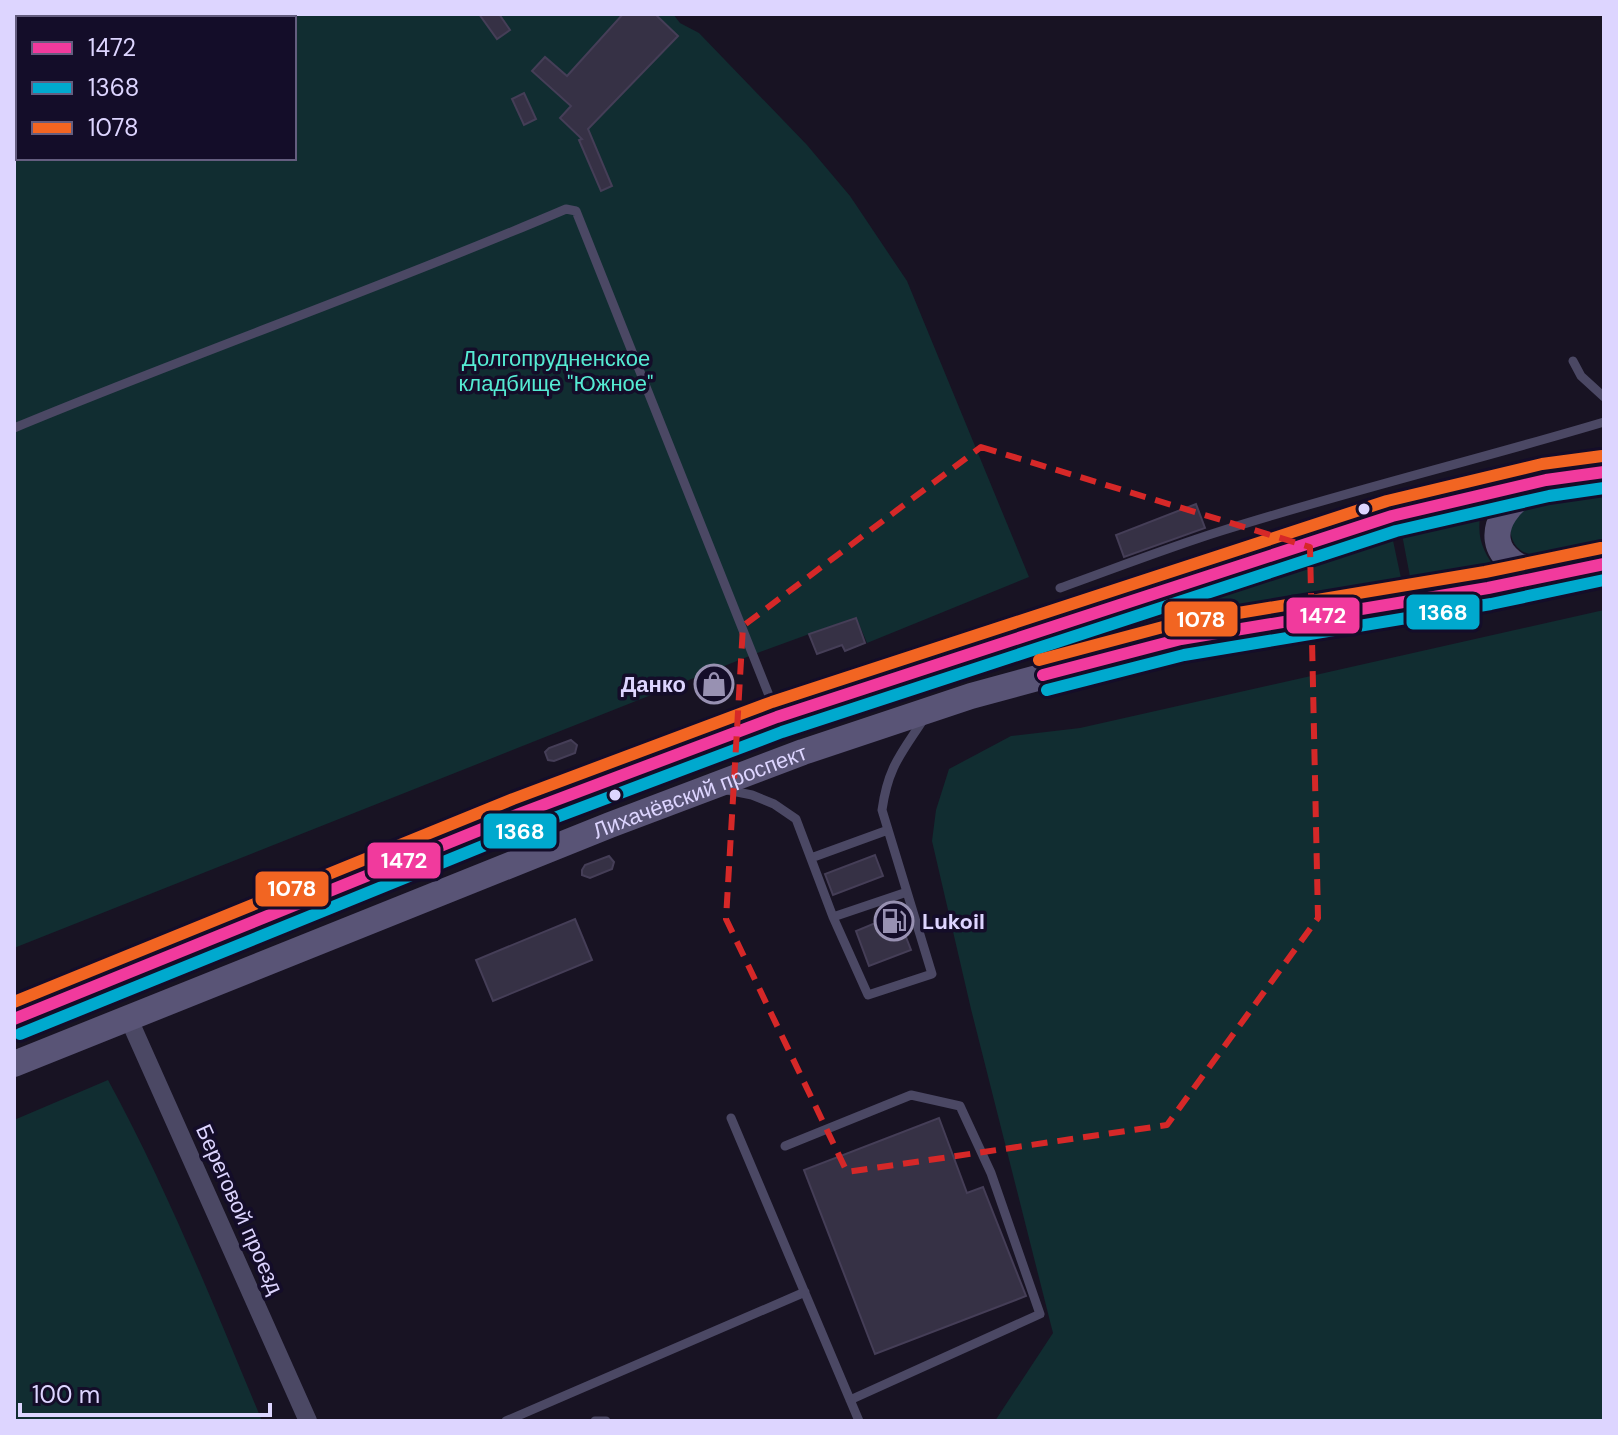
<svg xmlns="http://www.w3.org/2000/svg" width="1618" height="1435" viewBox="0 0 1618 1435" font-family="'DM Sans',sans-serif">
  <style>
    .green { fill: #112d31; fill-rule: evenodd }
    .building { fill: #363145; stroke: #453e57; stroke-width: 2 }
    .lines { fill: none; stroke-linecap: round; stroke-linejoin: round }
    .service { stroke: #4b4864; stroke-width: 9 }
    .minor { stroke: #4b4864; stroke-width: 18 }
    .secondary { stroke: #595476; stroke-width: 26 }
    .bus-1-casing { stroke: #140d29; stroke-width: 18 }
    .bus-2-casing { stroke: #140d29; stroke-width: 18 }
    .bus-3-casing { stroke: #140d29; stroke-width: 18 }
    .bus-1 { stroke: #f13a9d; stroke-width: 12 }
    .bus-2 { stroke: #00a9ce; stroke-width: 12 }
    .bus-3 { stroke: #f26522; stroke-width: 12 }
    .marked { fill: none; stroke: #d62828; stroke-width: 6; stroke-dasharray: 16 10; stroke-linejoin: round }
    .bus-dot { fill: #ddd5ff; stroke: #140d29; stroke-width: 3 }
    .labels { text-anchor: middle; stroke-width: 7; stroke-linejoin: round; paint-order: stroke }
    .park-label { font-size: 22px; fill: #55ebd3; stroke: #140d29 }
    .poi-label { font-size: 22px; font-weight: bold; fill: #ddd5ff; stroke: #140d29; text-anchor: end }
    .street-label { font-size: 22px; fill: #ddd5ff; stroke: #140d29 }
    .line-badge { stroke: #140d29; stroke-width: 3 }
    .badge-label { font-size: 22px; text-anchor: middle; font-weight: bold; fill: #fff }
  </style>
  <rect width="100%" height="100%" fill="#181323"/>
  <path class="green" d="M14,14H673L680,23L699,33L807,145L850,196L907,281L1029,577L867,643L856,617L752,655L14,948ZM18,18H294V158H18Z
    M1604,489V545C1574,551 1509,575 1510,524L1536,497Z
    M1482,509C1475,534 1482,552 1498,571L1411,582L1401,529Z
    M1391,531L1402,583L1178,625L1040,660L1037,649Z
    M1604,610V1421H995L1053,1333L971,1009L932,841L936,810L949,769L1011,736L1080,728Z
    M108,1080C168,1190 214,1306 262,1421H14V1120Z"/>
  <path class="building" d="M479,14H499L510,30L497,39Z
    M623,14H655L678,36L588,129L612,186L601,191L579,140L582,139L560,118L571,106L532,71L545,57L567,76Z
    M524,93L536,119L524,125L512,99Z
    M1196,504L1205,528L1124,557L1116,535Z
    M856,618L865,643L845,651L842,645L817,654L809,634Z
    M723,670L730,688L705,698L698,681Z
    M571,740L577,745L575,753L554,761L548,760L545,752L549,748Z
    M875,855L883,876L833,895L825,874Z
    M609,856L614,862L612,869L590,878L582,875V870L585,865Z
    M897,914L911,950L869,966L856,931Z
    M575,919L592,960L493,1001L476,960Z
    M939,1118L967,1193L983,1187L1026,1296L875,1354L804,1170Z"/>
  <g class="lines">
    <path class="service" d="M1573,361L1581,376L1604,397
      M14,428C197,352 384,287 566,209L576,211L776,713
      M1060,588C1113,569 1167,548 1221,531C1348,491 1477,460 1604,422
      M727,790L752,795L774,804L796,819L833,917L868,995L932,974L882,810C888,767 901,754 923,720
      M811,858L888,830
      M833,917L907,892
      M731,1118L859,1421
      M785,1146L911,1095L960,1106L991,1173L1040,1314L850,1400
      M506,1421L805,1292
      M595,1421H606"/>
    <path class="minor" d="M128,1017L308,1421"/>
    <g class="secondary">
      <path d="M1533,488C1481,519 1486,567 1548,574"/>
      <path d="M14,1019L519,814L777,717L1392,516L1546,480L1604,472"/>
      <path id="s1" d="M14,1064L610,825L803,752L971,696L1181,639L1488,588L1604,564"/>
    </g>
    <defs>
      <path id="bus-1" d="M1043,675L1181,639L1488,588L1604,564
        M14,1019L519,814L777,717L1392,516L1546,480L1604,472"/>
      <path id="bus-2" d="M1047,690L1184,655L1491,604L1604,580
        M20,1034L525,829L782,732L1396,531L1549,496L1604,488"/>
      <path id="bus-3" d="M1039,660L1178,623L1485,572L1601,548
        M14,1002L513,799L772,702L1387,501L1542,464L1602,456"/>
    </defs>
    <use href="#bus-1" class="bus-1-casing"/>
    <use href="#bus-2" class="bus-2-casing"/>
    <use href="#bus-3" class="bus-3-casing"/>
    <use href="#bus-1" class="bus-1"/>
    <use href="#bus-2" class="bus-2"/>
    <use href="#bus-3" class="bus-3"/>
  </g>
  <path class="marked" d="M981,447L1310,547L1318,918L1167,1125L847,1172L726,919L743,626Z"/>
  <defs>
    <symbol id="shop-ring" viewBox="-11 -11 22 22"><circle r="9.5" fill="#140d29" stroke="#9891b2" stroke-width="1.5"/><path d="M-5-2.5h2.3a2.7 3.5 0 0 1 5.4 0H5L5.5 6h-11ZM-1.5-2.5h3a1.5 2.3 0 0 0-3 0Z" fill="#9891b2"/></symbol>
    <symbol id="fuel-ring" viewBox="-11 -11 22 22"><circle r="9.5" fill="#140d29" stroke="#9891b2" stroke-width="1.5"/><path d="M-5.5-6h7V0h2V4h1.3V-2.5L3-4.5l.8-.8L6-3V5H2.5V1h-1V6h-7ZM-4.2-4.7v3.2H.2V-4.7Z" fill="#9891b2"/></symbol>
  </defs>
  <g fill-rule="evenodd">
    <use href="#shop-ring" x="692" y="662" width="44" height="44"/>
    <use href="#fuel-ring" x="872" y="899" width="44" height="44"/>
  </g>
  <g class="bus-dot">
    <circle cx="1364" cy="509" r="7"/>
    <circle cx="615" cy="795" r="7"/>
  </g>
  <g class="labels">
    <g class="park-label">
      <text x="556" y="366">Долгопрудненское<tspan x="556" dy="25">кладбище "Южное"</tspan></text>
    </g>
    <g class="poi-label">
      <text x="686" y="692">Данко</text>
      <text x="922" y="929" text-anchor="start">Lukoil</text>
    </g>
    <g class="street-label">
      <text dy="8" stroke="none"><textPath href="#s1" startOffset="738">Лихачёвский проспект</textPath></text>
      <text transform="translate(240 1209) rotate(66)" y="8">Береговой проезд</text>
    </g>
  </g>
  <g class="line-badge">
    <rect x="1405" y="593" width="76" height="38" rx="8" fill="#00a9ce"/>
    <rect x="1285" y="596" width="76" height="39" rx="8" fill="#f13a9d"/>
    <rect x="1163" y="600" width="76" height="38" rx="8" fill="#f26522"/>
    <rect x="482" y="812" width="76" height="38" rx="8" fill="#00a9ce"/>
    <rect x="366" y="841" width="76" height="39" rx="8" fill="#f13a9d"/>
    <rect x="254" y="870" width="76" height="38" rx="8" fill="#f26522"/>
  </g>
  <g class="badge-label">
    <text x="1443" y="620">1368</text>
    <text x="1323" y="623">1472</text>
    <text x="1201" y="627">1078</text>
    <text x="520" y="839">1368</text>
    <text x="404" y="868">1472</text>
    <text x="292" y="896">1078</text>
  </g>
  <rect width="1618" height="1435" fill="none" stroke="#ddd5ff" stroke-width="32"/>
  <rect x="16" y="16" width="280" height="144" fill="#140d29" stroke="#645d7f" stroke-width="2"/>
  <rect x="32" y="42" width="40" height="12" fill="#f13a9d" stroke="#645d7f" stroke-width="2"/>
  <text x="88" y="56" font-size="24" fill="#ddd5ff">1472</text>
  <rect x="32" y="82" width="40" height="12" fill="#00a9ce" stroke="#645d7f" stroke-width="2"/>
  <text x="88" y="96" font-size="24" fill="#ddd5ff">1368</text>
  <rect x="32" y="122" width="40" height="12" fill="#f26522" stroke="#645d7f" stroke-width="2"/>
  <text x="88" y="136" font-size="24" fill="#ddd5ff">1078</text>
  <path d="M20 1403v12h250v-12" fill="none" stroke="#ddd5ff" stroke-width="4"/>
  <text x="32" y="1403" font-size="24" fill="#ddd5ff" stroke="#140d29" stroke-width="6" paint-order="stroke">100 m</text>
</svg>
